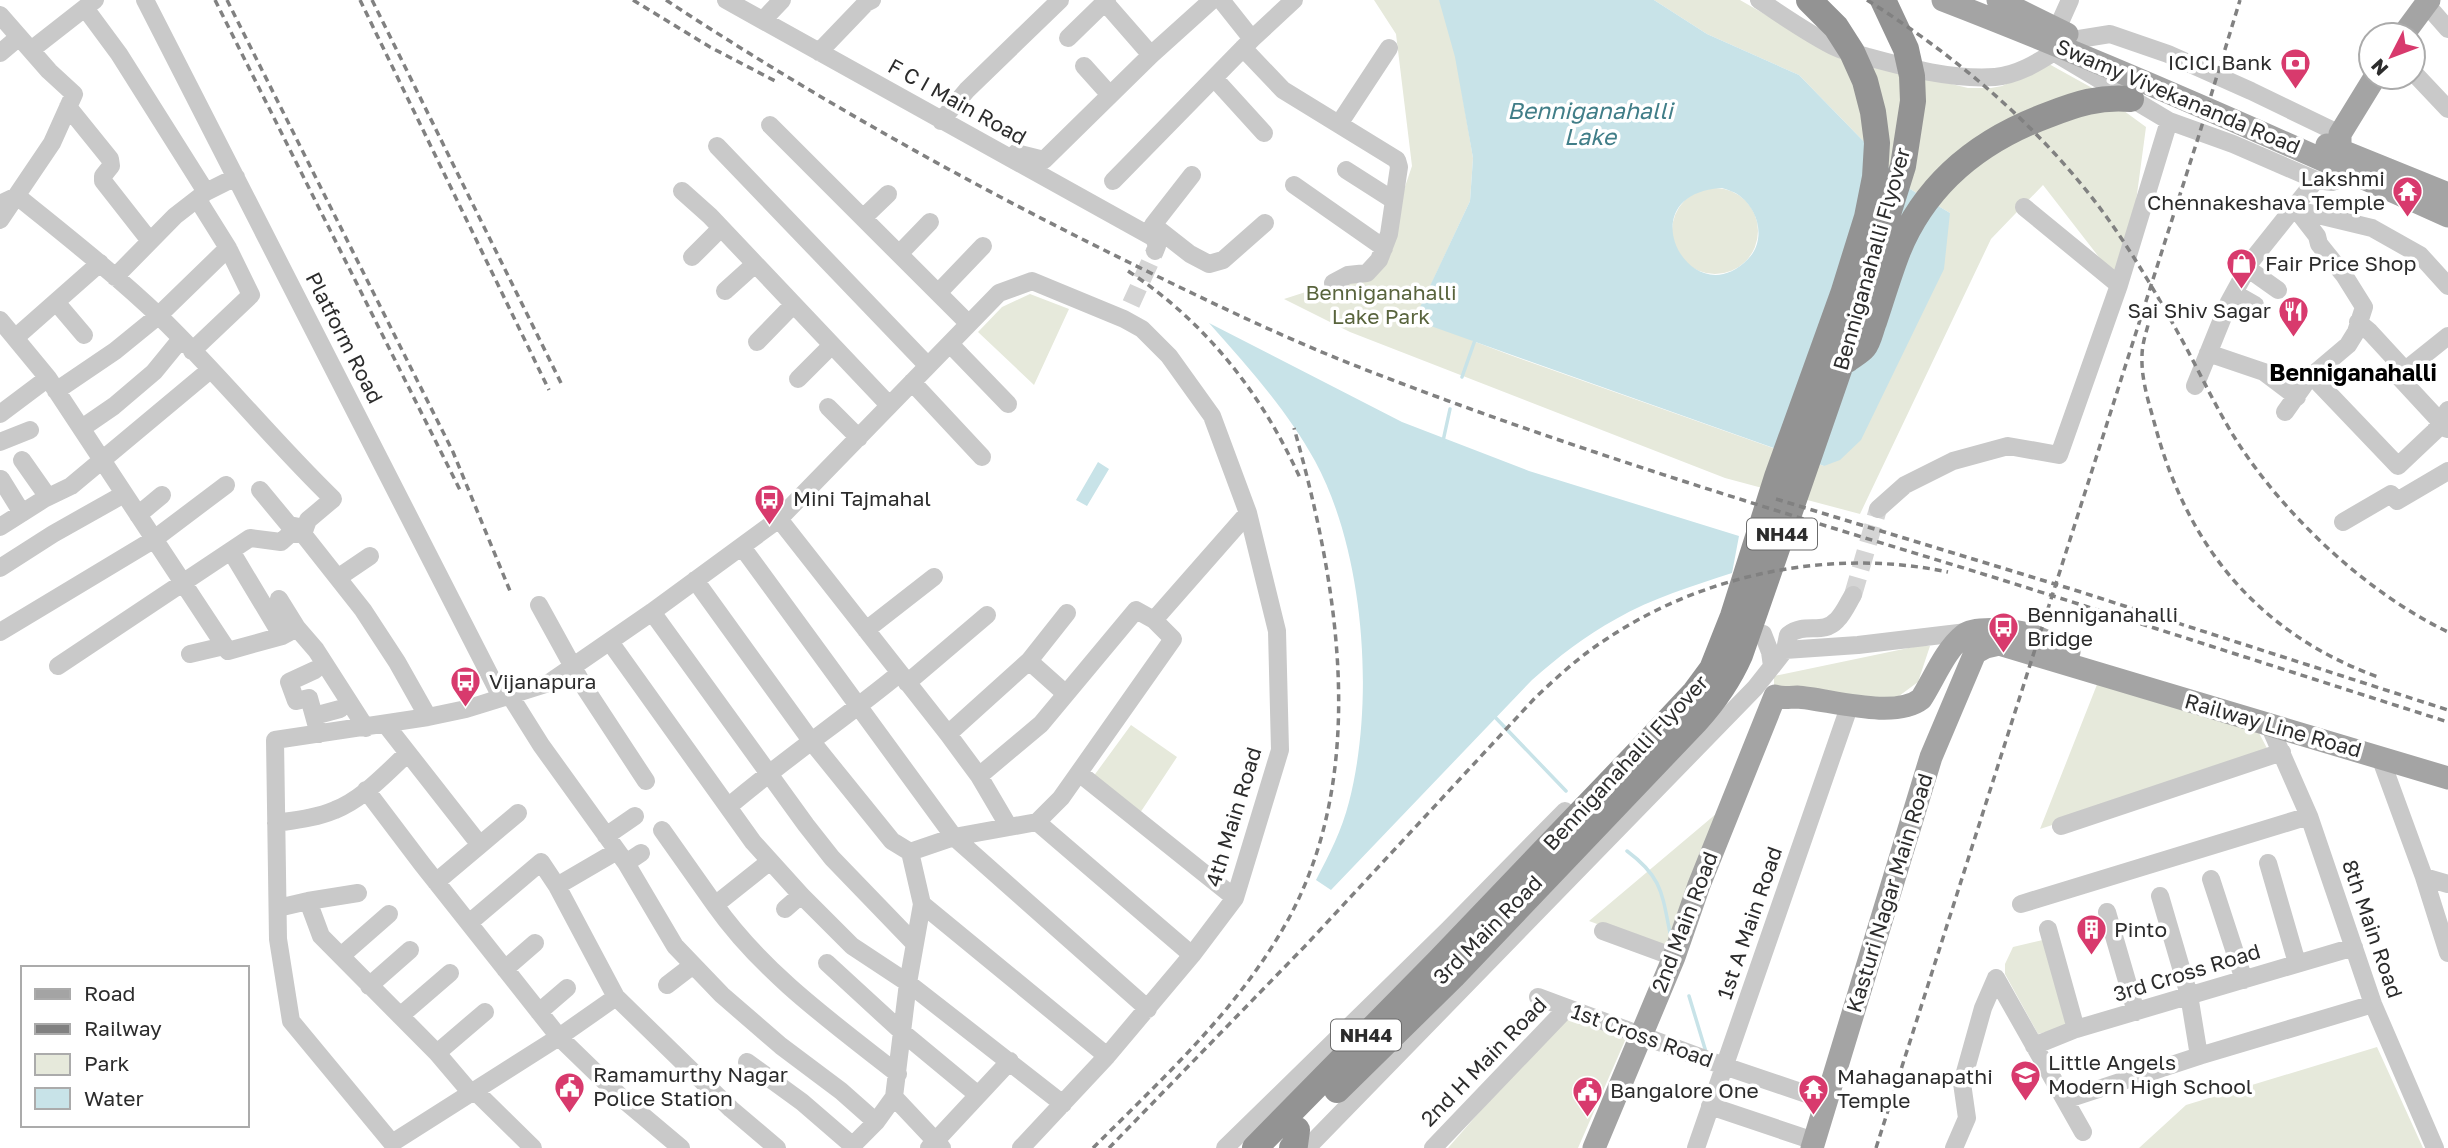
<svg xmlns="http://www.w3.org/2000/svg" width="2448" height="1148" viewBox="0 0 2448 1148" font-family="'Golos Text',sans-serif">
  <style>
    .green { fill: #e6e9db }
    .water { fill: #c8e3e8; fill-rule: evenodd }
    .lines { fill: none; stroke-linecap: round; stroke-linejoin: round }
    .stream { stroke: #c8e3e8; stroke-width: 3.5 }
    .minor-tunnel { stroke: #d5d5d5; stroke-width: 18; stroke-dasharray: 18 9; stroke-linecap: butt }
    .minor { stroke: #c9c9c9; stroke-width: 18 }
    .major { stroke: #a4a4a4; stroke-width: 23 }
    .highway { stroke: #939393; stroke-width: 26 }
    .rail { stroke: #818181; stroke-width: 3.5; stroke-dasharray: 7 5; stroke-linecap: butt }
    .labels { text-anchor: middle; stroke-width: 7; stroke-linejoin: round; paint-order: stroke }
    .shield { fill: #fff; stroke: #6b6b6b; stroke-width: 2 }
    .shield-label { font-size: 19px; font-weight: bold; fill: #2c2c2c }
    .poi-label { font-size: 21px; fill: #2c2c2c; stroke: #fff; text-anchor: start }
    .street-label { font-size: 21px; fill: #2c2c2c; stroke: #fff }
    .park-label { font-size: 21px; fill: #59643d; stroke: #fff }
    .water-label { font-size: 23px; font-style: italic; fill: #417e88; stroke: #fff }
    .neighbourhood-label { font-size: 23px; font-weight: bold; fill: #000; stroke: #fff }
  </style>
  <rect width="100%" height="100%" fill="#fff"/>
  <path class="green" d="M1374,0H1439L1442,5L1456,57L1473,158L1470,201L1422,304L1473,341L1510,355L1824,466L1950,213L1910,189L1799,75L1707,34L1654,0H1740L1837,56L1968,88H1991L2002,86L2049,64L2094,89L2146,127L2133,224L2116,279L2043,185L1991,239L1860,514L1725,478L1350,332L1284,299L1377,269L1412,166L1396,34Z
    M1672 231a43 43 0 1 1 86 0a43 43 0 1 1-86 0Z
    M1030,294L1069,309L1034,385L978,332L1002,307Z
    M1918,646H1930L1918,682L1899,696L1877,704L1774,689V676Z
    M2098,682L2259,733L2270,754L2040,829Z
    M1131,725L1177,757L1140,813L1093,777Z
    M1723,808L1671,951L1589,921Z
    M2047,939L2073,1025L2038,1034L2005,974V964L2013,947Z
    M1567,1012L1627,1036L1578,1148H1448Z
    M2377,1047L2423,1148H2139L2186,1105Z"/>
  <path class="water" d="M1439,0H1654L1707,34L1799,75L1910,189L1950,213L1944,269L1861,440L1840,460L1824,466L1414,320L1470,201L1473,158L1455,57ZM1722,188C1728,190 1736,192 1741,197C1759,211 1766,241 1748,259C1691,318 1625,194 1722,188Z
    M1209,323L1402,422L1529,471L1739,536L1732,573C1693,586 1652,598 1616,619C1585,636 1558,657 1532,680L1331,890L1316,880C1329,855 1342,830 1349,802C1375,702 1365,553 1315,461C1287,410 1248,367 1209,323Z
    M1098,462L1109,469L1087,506L1076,500Z"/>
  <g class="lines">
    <path class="stream" d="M1462,377L1475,340
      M1443,441L1450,409
      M1493,715L1566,791
      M1627,851C1662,877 1662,893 1670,933
      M1689,996L1706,1052"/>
    <path class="minor-tunnel" d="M1131,304L1155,251
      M1853,595L1878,509"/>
    <path class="minor" d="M145,0L501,697
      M726,0L1154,238L1157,246L1155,251
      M1103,0L1151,55
      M1759,0C1785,17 1810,35 1837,48C1847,53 1858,54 1868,57C1908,68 1953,80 1995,77C2017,75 2037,63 2054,52
      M2426,4L2448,29
      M85,8L119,54L206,192
      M0,15L49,71L74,94L52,143L0,220
      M763,20L782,0
      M2057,29L2070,0
      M1068,38L1107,0
      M1252,39L1294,0
      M2079,39L2110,34L2168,54L2251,91L2340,134
      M1243,48L1283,90L1397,160L1399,167L1389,234L1379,260L1367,273L1348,275L1333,283
      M31,50L95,0
      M819,52L866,3L872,0
      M0,53L19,37
      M2055,53L2169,121L2233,144L2316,180L2332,182L2354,174
      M1084,66L1110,95
      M2413,72L2448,109
      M1214,78L1264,133
      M68,107L110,159L111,166L103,176V181L150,241
      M941,121L967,90L1060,0
      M1339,124L1389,48
      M770,125L969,324
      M717,146L928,366
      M1016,153L1044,160L1151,55L1212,0
      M1346,170L1393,200
      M1192,175L1153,225L1190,254L1209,264L1223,260L1265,223
      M1113,181L1252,39L1221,0
      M1294,185L1384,248
      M682,191L710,216L889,405
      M0,204L17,196C65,235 115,274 160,317C220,375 273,441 333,499L308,520L303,534L363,610L397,662L428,717
      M2024,207L2119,285
      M2293,209L2372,228L2420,255L2448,286
      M863,218L888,194
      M899,254L930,222
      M692,257L721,228
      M2247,268L2278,290
      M115,277L175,216L206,192L236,177
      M725,291L755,264
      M938,293L983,246
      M2234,293L2255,305
      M56,302L84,335
      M0,320L15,338L100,263
      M2358,322L2370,332L2405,370
      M15,338L48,378L228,651L282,636L297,628L316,650L366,728
      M757,342L793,305
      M950,344L1008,404
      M192,351L251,295L228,248L198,200
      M2208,353L2264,372L2297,397
      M2312,376L2398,466L2435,431L2448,410
      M798,379L832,345
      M912,382L982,457
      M2195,386L2229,302L2252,260L2316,180
      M56,391L115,351L158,316L228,248
      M828,407L859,438
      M2285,412L2309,378L2348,345L2356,332L2364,307L2344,275L2319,244L2317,236L2296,209
      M0,414L48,378
      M82,428L114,406L154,372L181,339
      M2447,429L2398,376L2448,336
      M0,442L30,430
      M22,460L48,497
      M1,479L22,513
      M260,490L289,525L305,528
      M1878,509L1905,485L1953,461L2008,446L2059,455L2119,285L2169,121
      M138,515L162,495
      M779,519L948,734L979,776L1009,827
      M2343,522L2391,494L2397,501L2448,471
      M0,527L44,499L71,486L210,370
      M742,547L954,837L1148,1009
      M231,551L282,636
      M0,568L53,534L124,494
      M339,577L370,556
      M695,580L812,742L892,841L910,852
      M279,599L297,628
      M539,605L583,685L646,781
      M652,612L806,825L832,858L915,944
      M1739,627L1763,634L1770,652L1772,666
      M866,630L934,577
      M0,632L153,540L226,485
      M610,642L753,842L801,895L852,946L908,983L1063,1104
      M1785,650L1858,645L1967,632
      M190,654L224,646
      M1029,661L1066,694
      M58,666L250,538L281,542L290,534H303
      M315,670L289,682L296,701L309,698L319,734
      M907,683L987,615
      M509,694L541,745L626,863L675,946L722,995L781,1046L841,1091L876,1122
      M314,716L340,709
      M386,725L480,845L436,882
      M2269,725L2309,816L2373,1004L2435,1148
      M948,734L1029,661L1067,613
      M2380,757L2424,877L2448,953
      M1079,773L1235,898
      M979,776L1041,724L1136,610L1154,620
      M366,790L422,864L559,1037L624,1100L681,1148
      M728,807C783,760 844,719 900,673
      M1037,822L1192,955
      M276,823C296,820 316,818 335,810C363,799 386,773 408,753
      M2061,826L2282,752
      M662,830L715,905L769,862
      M606,836L635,816
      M480,845L518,813
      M626,863L641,853
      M2268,863L2297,963
      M2424,877L2448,884
      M2211,879L2244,980
      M557,886L617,851
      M2160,896L2189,995L2199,1056
      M308,901L358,893
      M922,904L1107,1056
      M2021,904L2309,816
      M715,905C763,973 833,1023 898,1074
      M278,908L308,901L321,936L437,1053L471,1093
      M785,909L801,895
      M2107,912L2136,1012
      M469,923L541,862L557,886L616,997
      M2048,929L2076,1029
      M1603,931L1674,957
      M341,956L389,914
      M827,963L902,1032L978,1095
      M505,969L535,943
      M1996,978L2083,1132
      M667,985L693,965
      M369,986L410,950
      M1538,997L1724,1066L1827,1101
      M539,1012L567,988
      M400,1016L450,973
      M2034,1046L2076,1029L2354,947
      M437,1053L485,1012
      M747,1062L802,1102L853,1146
      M475,1091L533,1148
      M894,1097L942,1148
      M2065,1100L2199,1056L2373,1004
      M1710,1106L1814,1141
      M777,1148L731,1109L616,997L559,1037L392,1143L291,1021L278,939L275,740L428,717L466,709L549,683L652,612L779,519L999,293L1032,281L1124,319L1142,329L1169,356L1212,416L1248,513L1277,631L1280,750L1235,898L1192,955L1107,1056L1021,1148
      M850,1148L876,1122L894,1097L908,983L922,904L910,852L954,837L1037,822L1061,798L1173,639L1154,620L1248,513
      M929,1148L1010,1061
      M1225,1148L1448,930L1565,811
      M1307,1148L1755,688L1785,650L1788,635C1806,621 1822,636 1837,620C1844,613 1848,603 1853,595
      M1433,1148L1567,1008
      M1696,1148L1847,713
      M1954,1148L1967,1118L1962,1083L1983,1008L1996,978"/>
    <path class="major" d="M1943,0C2114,66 2281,141 2448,216
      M1998,0L2067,34
      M2403,35L2429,0
      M2327,145L2448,194
      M2340,150V134L2375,77
      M1594,1148L1674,957L1699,885L1775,696C1783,699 1789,697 1797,697C1828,699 1894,720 1921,699C1934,679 1945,650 1964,635C1975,626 2014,630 2028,634C2042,638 2056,646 2069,652
      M1812,1148L1931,757L1975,653L1986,647L1999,644L2448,778"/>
    <path class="highway" d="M1847,360C1852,356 1860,352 1864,347C1869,341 1871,329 1874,322C1882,298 1889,274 1898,251C1926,183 1980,140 2048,115C2076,104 2100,96 2131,99
      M1337,1090L1453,976L1696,721C1715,700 1729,680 1740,655L1841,364L1903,166L1913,101L1912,76L1906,49L1883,0
      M1255,1148L1439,961L1639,752L1695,692L1712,669L1733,616L1777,477L1843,294L1867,217L1875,177L1877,143L1873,112L1865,81L1852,52L1836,27L1809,0
      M1292,1148L1295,1145L1297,1130"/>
    <path class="rail" d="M215,0L461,492
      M227,0L453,452L510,591
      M360,0L549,390
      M372,0L563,387
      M633,0L710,47L779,83
      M666,0C807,93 953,175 1104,250C1185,290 1266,330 1351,364C1552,443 1760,506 1967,569C2128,619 2288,671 2448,722
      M1867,0C1959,58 2044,130 2108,219C2133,254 2156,293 2177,331C2198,368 2215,407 2238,443C2287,518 2367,593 2448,632
      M1128,271C1206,322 1262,394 1300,478
      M2151,314C2148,327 2142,342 2142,356C2141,381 2150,406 2156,429C2189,549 2260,634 2378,677
      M1776,499L2081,592L2448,710
      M1093,1148C1159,1082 1229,1018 1278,937C1372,785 1340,591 1294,428
      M1109,1148L1307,944L1534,699C1557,677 1581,655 1608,638C1706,573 1833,548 1948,572
      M1876,1148L2199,135L2240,0"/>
  </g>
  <defs>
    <symbol id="bank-pin" viewBox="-11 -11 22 30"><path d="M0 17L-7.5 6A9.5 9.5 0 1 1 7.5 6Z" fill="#d83a6d" stroke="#fff"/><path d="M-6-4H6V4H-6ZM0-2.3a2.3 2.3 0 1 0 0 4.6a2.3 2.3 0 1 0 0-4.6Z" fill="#fff"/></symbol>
    <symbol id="temple-pin" viewBox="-11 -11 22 30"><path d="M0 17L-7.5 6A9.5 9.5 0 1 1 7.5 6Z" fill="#d83a6d" stroke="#fff"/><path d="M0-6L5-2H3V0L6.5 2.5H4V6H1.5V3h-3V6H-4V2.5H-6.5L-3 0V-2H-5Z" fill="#fff"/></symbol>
    <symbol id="shop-pin" viewBox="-11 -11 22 30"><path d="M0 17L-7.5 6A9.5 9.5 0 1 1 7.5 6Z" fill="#d83a6d" stroke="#fff"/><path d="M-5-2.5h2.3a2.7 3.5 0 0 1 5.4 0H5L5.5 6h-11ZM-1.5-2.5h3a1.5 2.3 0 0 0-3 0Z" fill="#fff"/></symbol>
    <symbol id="restaurant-pin" viewBox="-11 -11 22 30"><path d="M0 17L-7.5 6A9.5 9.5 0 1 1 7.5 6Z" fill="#d83a6d" stroke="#fff"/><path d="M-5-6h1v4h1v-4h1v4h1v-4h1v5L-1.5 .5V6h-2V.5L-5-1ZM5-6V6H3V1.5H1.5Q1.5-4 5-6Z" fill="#fff"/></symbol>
    <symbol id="bus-pin" viewBox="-11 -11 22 30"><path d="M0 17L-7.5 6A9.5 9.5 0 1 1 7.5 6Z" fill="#d83a6d" stroke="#fff"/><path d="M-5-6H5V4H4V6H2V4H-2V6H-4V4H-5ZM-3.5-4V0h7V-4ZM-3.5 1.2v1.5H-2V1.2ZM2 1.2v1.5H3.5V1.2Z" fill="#fff"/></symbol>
    <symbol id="building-pin" viewBox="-11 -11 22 30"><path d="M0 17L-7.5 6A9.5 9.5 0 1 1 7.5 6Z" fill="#d83a6d" stroke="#fff"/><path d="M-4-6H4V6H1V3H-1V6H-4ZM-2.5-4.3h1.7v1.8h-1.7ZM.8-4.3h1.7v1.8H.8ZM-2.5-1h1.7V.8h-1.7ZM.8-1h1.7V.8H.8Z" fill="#fff"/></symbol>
    <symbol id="school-pin" viewBox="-11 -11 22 30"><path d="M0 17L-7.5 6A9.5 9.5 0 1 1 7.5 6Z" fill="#d83a6d" stroke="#fff"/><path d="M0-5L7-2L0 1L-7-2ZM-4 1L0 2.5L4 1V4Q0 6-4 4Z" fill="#fff"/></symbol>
    <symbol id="civic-pin" viewBox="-11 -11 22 30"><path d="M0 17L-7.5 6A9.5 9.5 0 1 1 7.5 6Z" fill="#d83a6d" stroke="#fff"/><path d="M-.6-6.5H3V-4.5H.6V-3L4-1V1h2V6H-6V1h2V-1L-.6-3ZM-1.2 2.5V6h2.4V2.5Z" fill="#fff"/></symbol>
  </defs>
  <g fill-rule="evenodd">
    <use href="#bank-pin" x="2278" y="46" width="35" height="47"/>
    <use href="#temple-pin" x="2390" y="174" width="35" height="47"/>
    <use href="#shop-pin" x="2224" y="246" width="35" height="47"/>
    <use href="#restaurant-pin" x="2276" y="294" width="35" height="47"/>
    <use href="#bus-pin" x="752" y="482" width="35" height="47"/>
    <use href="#bus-pin" x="1986" y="610" width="35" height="47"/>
    <use href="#bus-pin" x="448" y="664" width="35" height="47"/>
    <use href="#building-pin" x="2074" y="912" width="35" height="47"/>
    <use href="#school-pin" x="2008" y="1058" width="35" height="47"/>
    <use href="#civic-pin" x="552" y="1070" width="35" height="47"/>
    <use href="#temple-pin" x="1796" y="1072" width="35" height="47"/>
    <use href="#civic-pin" x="1570" y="1074" width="35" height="47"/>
  </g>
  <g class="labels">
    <g class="shield">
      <rect x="1747" y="518.5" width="70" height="31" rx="5"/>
      <rect x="1331" y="1019.5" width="70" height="31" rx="5"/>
    </g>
    <g class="shield-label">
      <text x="1782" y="541">NH44</text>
      <text x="1366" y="1042">NH44</text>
    </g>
    <g class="poi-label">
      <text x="2272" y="70" text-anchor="end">ICICI Bank</text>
      <text x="2385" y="186" text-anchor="end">Lakshmi<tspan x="2385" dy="24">Chennakeshava Temple</tspan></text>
      <text x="2265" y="271">Fair Price Shop</text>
      <text x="2271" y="318" text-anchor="end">Sai Shiv Sagar</text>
      <text x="793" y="506">Mini Tajmahal</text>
      <text x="2027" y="622">Benniganahalli<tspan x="2027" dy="24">Bridge</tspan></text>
      <text x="489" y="689">Vijanapura</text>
      <text x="2114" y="937">Pinto</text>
      <text x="2048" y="1070">Little Angels<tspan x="2048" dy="24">Modern High School</tspan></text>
      <text x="593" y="1082">Ramamurthy Nagar<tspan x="593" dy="24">Police Station</tspan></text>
      <text x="1837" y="1084">Mahaganapathi<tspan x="1837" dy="24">Temple</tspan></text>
      <text x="1610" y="1098">Bangalore One</text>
    </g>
    <g class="street-label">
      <text transform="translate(2178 97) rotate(23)" y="7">Swamy Vivekananda Road</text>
      <text transform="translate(957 102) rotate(29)" y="7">F C I Main Road</text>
      <text transform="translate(1872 259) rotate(-74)" y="7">Benniganahalli Flyover</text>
      <text transform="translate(344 338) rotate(63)" y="7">Platform Road</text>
      <text transform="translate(2273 726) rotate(16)" y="7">Railway Line Road</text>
      <text transform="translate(1626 763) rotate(-47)" y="7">Benniganahalli Flyover</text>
      <text transform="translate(1234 817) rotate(-73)" y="7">4th Main Road</text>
      <text transform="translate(1890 893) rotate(-73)" y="7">Kasturi Nagar Main Road</text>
      <text transform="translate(1685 922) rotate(-69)" y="7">2nd Main Road</text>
      <text transform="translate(1750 923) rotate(-71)" y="7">1st A Main Road</text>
      <text transform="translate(2372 929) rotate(71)" y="7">8th Main Road</text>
      <text transform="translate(1488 930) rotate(-45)" y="7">3rd Main Road</text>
      <text transform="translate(2187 973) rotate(-17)" y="7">3rd Cross Road</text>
      <text transform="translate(1642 1036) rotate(20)" y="7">1st Cross Road</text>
      <text transform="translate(1484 1062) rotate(-46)" y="7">2nd H Main Road</text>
    </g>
    <g class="park-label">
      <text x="1381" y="300">Benniganahalli<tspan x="1381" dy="24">Lake Park</tspan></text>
    </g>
    <g class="water-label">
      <text x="1590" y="119">Benniganahalli<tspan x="1590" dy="26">Lake</tspan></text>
    </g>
    <g class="neighbourhood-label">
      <text x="2353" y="381">Benniganahalli</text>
    </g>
  </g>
  <rect x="21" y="966" width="228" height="161" fill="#ffffff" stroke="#ababab" stroke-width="2"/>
  <rect x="35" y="989" width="35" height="10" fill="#a4a4a4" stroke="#ababab" stroke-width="2"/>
  <text x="84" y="1001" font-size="21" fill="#2c2c2c">Road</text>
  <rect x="35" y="1024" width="35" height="10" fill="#818181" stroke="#ababab" stroke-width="2"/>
  <text x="84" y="1036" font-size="21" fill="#2c2c2c">Railway</text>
  <rect x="35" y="1054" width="35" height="21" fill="#e6e9db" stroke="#ababab" stroke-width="2"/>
  <text x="84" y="1071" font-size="21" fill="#2c2c2c">Park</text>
  <rect x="35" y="1088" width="35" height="21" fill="#c8e3e8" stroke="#ababab" stroke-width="2"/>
  <text x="84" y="1106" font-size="21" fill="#2c2c2c">Water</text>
  <g transform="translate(2392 56) rotate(228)"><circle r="33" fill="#ffffff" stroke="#ababab" stroke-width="2"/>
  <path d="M0-5L12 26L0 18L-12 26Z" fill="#d83a6d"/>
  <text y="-10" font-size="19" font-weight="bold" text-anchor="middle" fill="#2c2c2c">N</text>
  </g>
</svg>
